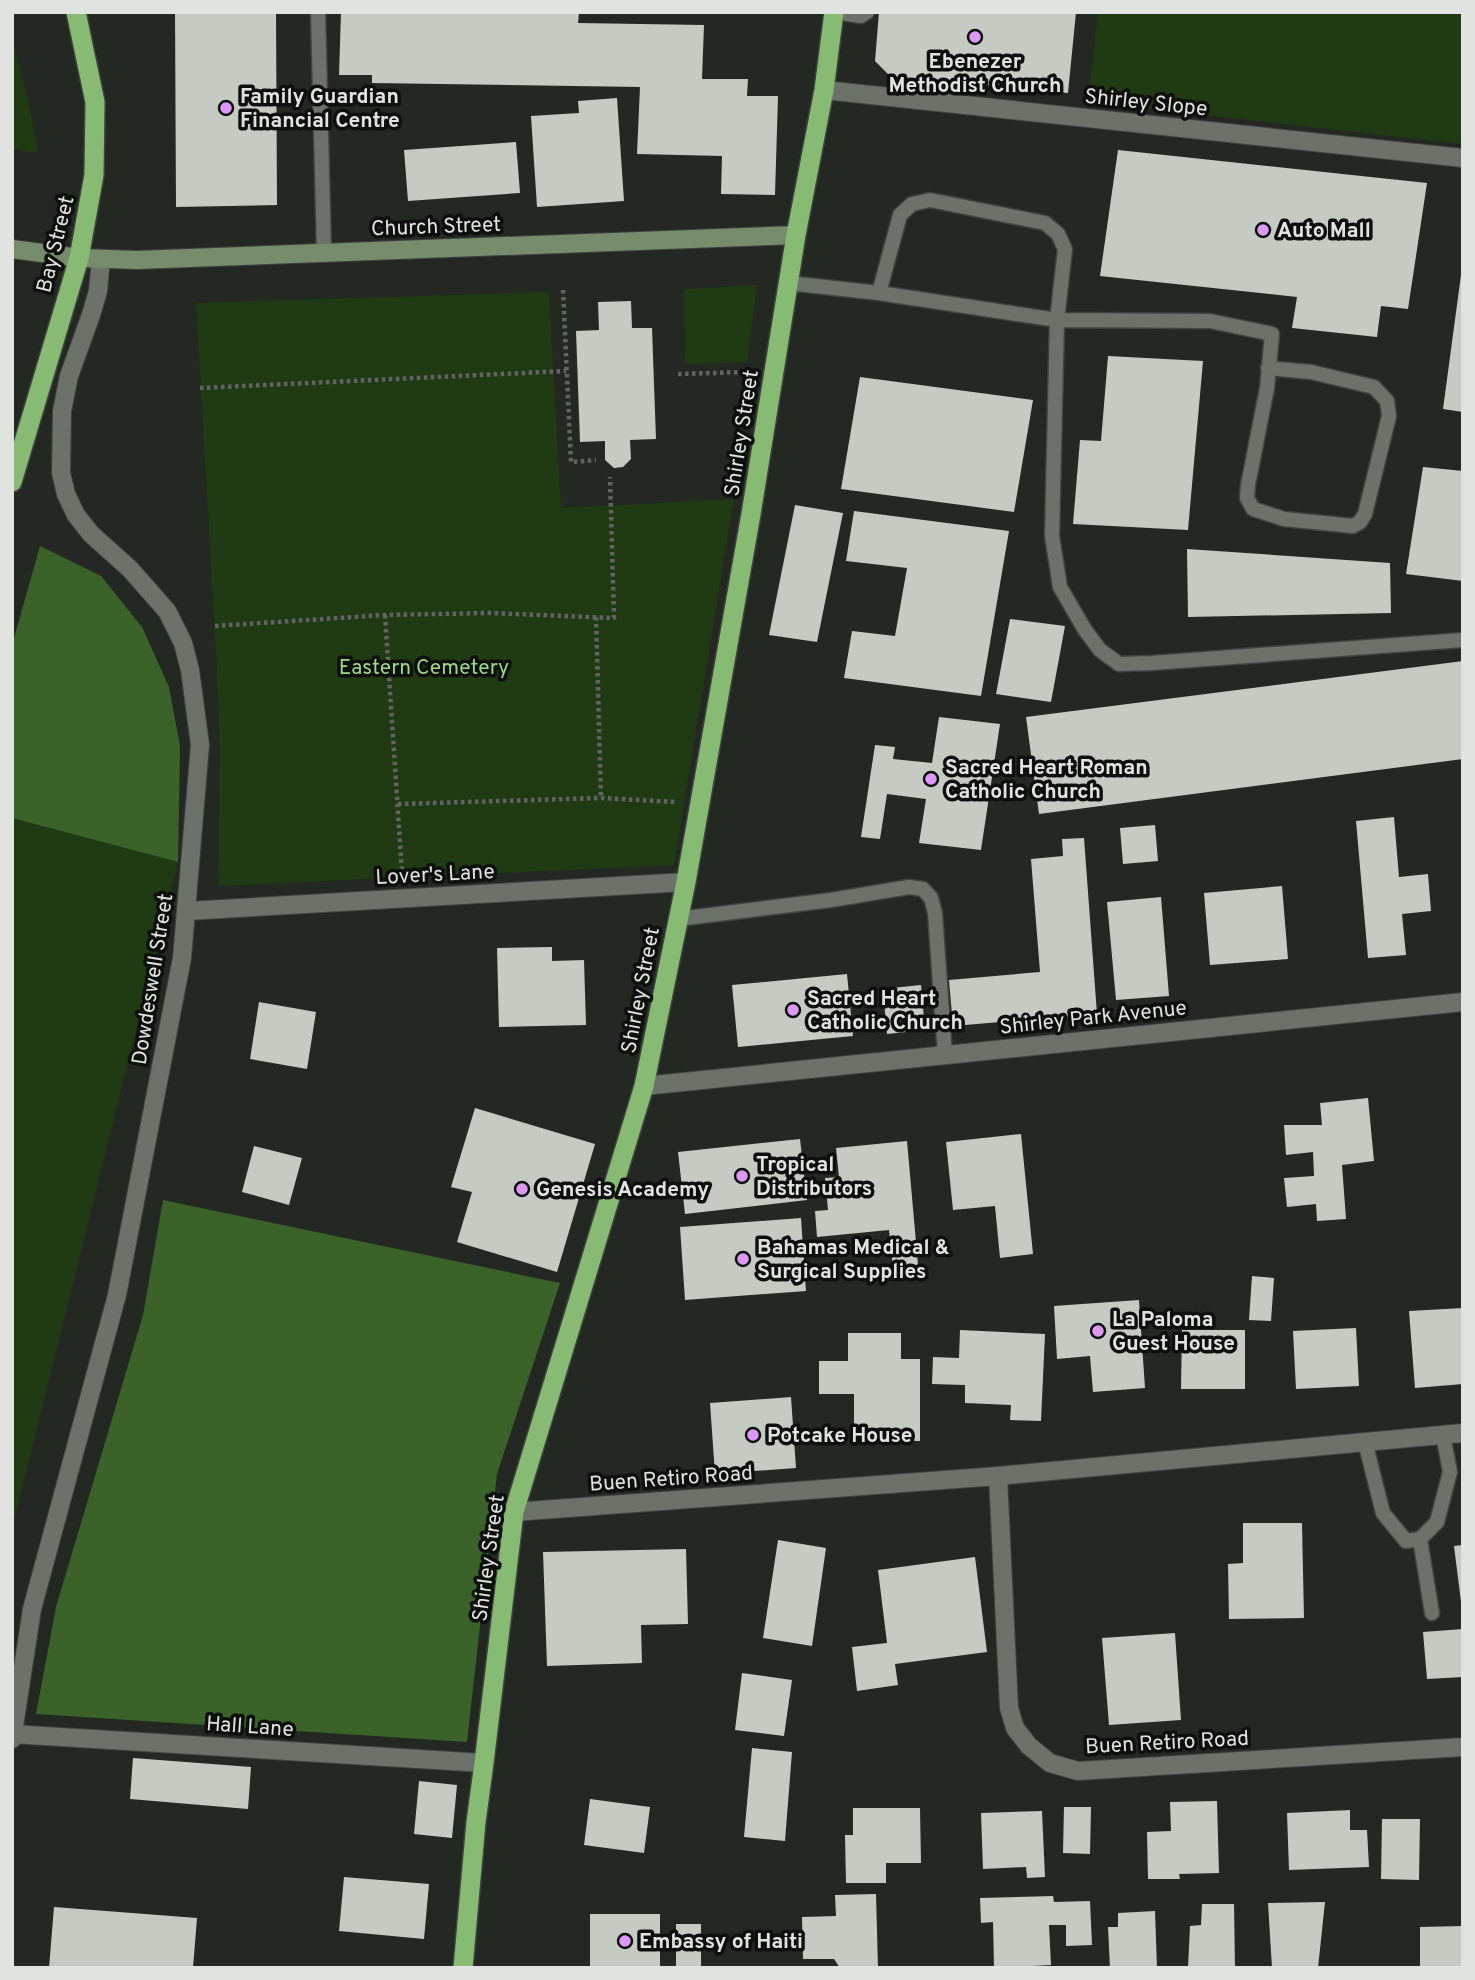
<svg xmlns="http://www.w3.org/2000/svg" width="1475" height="1980" viewBox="0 0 1475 1980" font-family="Overpass,sans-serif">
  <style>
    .green { fill: #203a14 }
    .forest { fill: #3a6229 }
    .building { fill: #c5cac3 }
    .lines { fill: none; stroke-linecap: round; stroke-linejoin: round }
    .service-casing { stroke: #40433f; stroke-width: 17 }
    .minor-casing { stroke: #40433f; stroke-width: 20 }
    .secondary-casing { stroke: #40433f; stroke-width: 20 }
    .trunk-casing { stroke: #40433f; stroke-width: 22 }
    .path { stroke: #616460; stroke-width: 4.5; stroke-dasharray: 3.5 3.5; stroke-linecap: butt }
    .service { stroke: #6c716a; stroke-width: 14 }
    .minor { stroke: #6c716a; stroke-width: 18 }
    .secondary { stroke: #768c6d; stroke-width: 18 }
    .trunk { stroke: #87ba72; stroke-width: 19 }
    .poi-dot { fill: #dc99f4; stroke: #0e100e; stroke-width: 2.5 }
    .labels { text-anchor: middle; stroke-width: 7; stroke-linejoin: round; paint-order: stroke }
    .poi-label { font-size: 21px; font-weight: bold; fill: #e1e3e0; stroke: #0e100e; text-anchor: start }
    .street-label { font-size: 21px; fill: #e1e3e0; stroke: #0e100e }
    .park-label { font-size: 21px; fill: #9fd986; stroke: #0e100e }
  </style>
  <rect width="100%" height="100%" fill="#242823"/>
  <path class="green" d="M1098,12H1463V144L1088,102Z
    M12,38L29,104L38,153L12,149Z
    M757,285L747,362L685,364L684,289Z
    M549,292L561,508L734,499L674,865L218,886L220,753L216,655L196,303Z
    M12,818L178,862L12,1528Z"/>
  <path class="forest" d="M40,546L101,576L142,627L169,687L180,746L178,862L12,818V645Z
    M163,1200L560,1283L497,1474L467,1742L36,1714L56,1607L143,1315Z"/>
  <path class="building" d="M175,12H276L277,205L176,207Z
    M341,12H579L578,23L704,25L702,79H748L747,96H778L775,195L721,194L722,156L637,154L640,87L372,83V75H339Z
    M879,12H1076L1068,93L890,76L875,61Z
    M617,98L624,201L537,207L531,116L579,113L578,101Z
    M516,142L520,193L408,201L404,150Z
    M1118,150L1427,183L1408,309L1381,306L1377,337L1292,328L1297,297L1100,276Z
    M1461,275H1463V412L1443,409Z
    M631,301L632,328H652L656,439L630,440L631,459L623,467L614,468L605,460V441L580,442L576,331L599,330L598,302Z
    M1108,356L1203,361L1188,530L1073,524L1080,440L1101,441Z
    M860,377L1033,400L1014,512L841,489Z
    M1423,467L1463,471V581L1406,574Z
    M795,505L843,513L817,642L769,635Z
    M854,511L1009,531L981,696L844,678L852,631L895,636L907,568L846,561Z
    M1187,549L1390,563L1391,613L1188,617Z
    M1010,619L1065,626L1051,702L996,694Z
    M1463,661V759L1039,814L1026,717Z
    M939,717L1000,724L981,850L919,843L926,799L887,794L880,839L861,837L875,745L895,747L893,759L932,763Z
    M1394,817L1399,877L1428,874L1431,911L1402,914L1406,955L1368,958L1356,821Z
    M1155,825L1158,861L1123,864L1120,828Z
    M1084,838L1097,1014L953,1026L949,980L1040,972L1031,859L1063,856L1062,839Z
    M1282,886L1288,959L1210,965L1204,893Z
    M1161,897L1169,996L1116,1000L1107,902Z
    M552,947V961L584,960L586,1025L499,1027L497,948Z
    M847,974L853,1036L738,1047L732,985Z
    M921,985L925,1030L887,1034L883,989Z
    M259,1002L316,1012L307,1069L250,1059Z
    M1368,1098L1374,1161L1342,1165L1346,1219L1317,1221L1316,1204L1287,1207L1284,1178L1314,1176L1313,1152L1286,1155L1284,1125H1322L1320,1103Z
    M475,1108L595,1144L557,1272L457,1242L472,1192L451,1187Z
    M1021,1134L1033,1254L1000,1258L995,1206L953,1210L946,1142Z
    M800,1139L807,1200L685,1214L678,1152Z
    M907,1141L919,1276L894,1278L889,1230L817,1237L815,1211L828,1210L825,1178L839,1177L836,1148Z
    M254,1146L302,1158L289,1205L242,1192Z
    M801,1218L806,1291L685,1300L680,1227Z
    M1252,1276L1274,1278L1271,1321L1249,1320Z
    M1139,1300L1145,1388L1093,1392L1090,1356L1057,1359L1054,1306Z
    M1463,1308V1384L1415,1388L1409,1311Z
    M1356,1328L1359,1386L1296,1389L1293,1331Z
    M960,1330L1045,1334L1041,1421L1010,1420L1011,1405L965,1403V1385L932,1384L933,1357L959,1358Z
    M1182,1330H1245V1389H1181Z
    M848,1333H901V1359H920V1441H882V1428H854V1394H819V1361H848Z
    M791,1397L796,1468L715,1474L710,1403Z
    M1243,1523H1302L1304,1618L1229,1619L1228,1564L1243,1563Z
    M778,1540L826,1548L812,1646L763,1638Z
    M1463,1545V1602H1461L1454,1546Z
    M686,1549L688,1624L641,1625L642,1663L547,1666L543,1552Z
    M975,1557L987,1652L895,1664L898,1685L857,1691L852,1647L887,1643L878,1570Z
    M1463,1629V1677L1427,1679L1423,1632Z
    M1175,1633L1181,1720L1109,1725L1102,1638Z
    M742,1673L792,1680L784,1736L735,1730Z
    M752,1748L792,1752L785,1841L744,1837Z
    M133,1758L251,1767L248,1809L130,1799Z
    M419,1781L457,1785L452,1838L414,1834Z
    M590,1799L650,1807L644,1853L584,1845Z
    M1217,1801L1219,1873L1179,1874L1180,1879H1148L1147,1832L1171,1831L1170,1802Z
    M1064,1807H1091L1090,1854L1063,1853Z
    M853,1808H920L921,1863H886V1883H846L845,1835H853Z
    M1350,1810V1830H1367L1369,1867L1289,1870L1287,1813Z
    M1042,1811L1045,1877L1027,1878L1026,1867L983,1869L981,1813Z
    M1382,1819H1420L1419,1880L1381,1879Z
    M344,1877L429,1884L424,1939L339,1931Z
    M876,1894L878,1968H840L834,1959H803L802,1917L836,1916L835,1895Z
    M1053,1896L1054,1902L1090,1901L1092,1945L1066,1946V1925H1049L1051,1965L1032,1966V1968L994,1966L993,1922L981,1923L980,1898Z
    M1325,1902L1318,1968H1272L1268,1903Z
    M1202,1904H1234L1235,1968H1188L1190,1926L1201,1925Z
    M54,1907L197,1918L193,1968H49Z
    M1155,1911L1157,1968H1110L1108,1927H1118V1913Z
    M590,1914H660V1968H590Z
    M676,1924H701V1968H676Z
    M1463,1926V1968H1420V1927Z"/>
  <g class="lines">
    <defs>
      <path id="service" d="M318,12L324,252
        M835,12L861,16L867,12
        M788,283L879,293L1057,320L1052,536L1060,587L1085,630L1100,650L1119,664L1152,663L1463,640
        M879,293L900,215L912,204L930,200L1045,223L1058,234L1065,249L1057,320L1210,321L1272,334L1267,388L1248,485L1247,498L1253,509L1284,519L1353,526L1360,522L1365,514L1389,416L1387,401L1374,387L1311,372L1268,368
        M678,919L831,900L909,887L923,889L931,898L935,913L945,1055
        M1365,1442L1383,1513L1406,1541L1420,1539L1437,1522L1450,1472L1443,1435
        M1420,1539L1432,1613"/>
      <path id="minor" d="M824,90L1463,158
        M187,911L686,882
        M644,1086L1463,1002
        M998,1476L1009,1708L1015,1728L1029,1746L1050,1763L1078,1771L1463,1747
        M514,1512L998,1476L1463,1433
        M12,1734L484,1763
        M12,1739L32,1609L117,1295L182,958L200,745L190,670L183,643L167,611L130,569L91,534L76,515L66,494L61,473L62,411L69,376L91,315L98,291L101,259"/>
      <path id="secondary" d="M12,249L79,258L137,260L796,235"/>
      <path id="trunk" d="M12,482L79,258L94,175L95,102L76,12
        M463,1968L476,1822L484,1763L514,1512L644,1086L686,882L751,514L796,235L824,90L834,12"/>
    </defs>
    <use href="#service" class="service-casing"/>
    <use href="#minor" class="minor-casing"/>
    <use href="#secondary" class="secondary-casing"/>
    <use href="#trunk" class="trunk-casing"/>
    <path class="path" d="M563,290L571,462L596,460
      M678,374L748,372
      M200,388L566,371
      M385,615L402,873
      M596,617L601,798
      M215,626L385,615L490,613L614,618L610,477
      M398,804L601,798L676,802"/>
    <use href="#service" class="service"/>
    <use href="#minor" class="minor"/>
    <use href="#secondary" class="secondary"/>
    <use href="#trunk" class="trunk"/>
  </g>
  <g class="poi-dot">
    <circle cx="975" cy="37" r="7"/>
    <circle cx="226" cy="108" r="7"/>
    <circle cx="1263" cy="230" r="7"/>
    <circle cx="931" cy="779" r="7"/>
    <circle cx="793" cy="1010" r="7"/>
    <circle cx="742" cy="1176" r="7"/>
    <circle cx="522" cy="1189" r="7"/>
    <circle cx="743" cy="1259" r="7"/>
    <circle cx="1098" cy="1331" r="7"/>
    <circle cx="753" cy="1435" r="7"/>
    <circle cx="625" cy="1941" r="7"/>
  </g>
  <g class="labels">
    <g class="poi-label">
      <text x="975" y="68" text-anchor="middle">Ebenezer<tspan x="975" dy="24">Methodist Church</tspan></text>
      <text x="240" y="103">Family Guardian<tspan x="240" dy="24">Financial Centre</tspan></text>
      <text x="1277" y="237">Auto Mall</text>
      <text x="945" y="774">Sacred Heart Roman<tspan x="945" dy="24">Catholic Church</tspan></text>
      <text x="807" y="1005">Sacred Heart<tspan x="807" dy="24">Catholic Church</tspan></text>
      <text x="756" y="1171">Tropical<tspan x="756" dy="24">Distributors</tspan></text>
      <text x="536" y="1196">Genesis Academy</text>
      <text x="757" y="1254">Bahamas Medical &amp;<tspan x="757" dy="24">Surgical Supplies</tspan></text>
      <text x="1112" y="1326">La Paloma<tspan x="1112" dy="24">Guest House</tspan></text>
      <text x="767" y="1442">Potcake House</text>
      <text x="639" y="1948">Embassy of Haiti</text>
    </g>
    <g class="street-label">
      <text transform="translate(1146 102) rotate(6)" y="7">Shirley Slope</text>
      <text transform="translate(436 226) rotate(-2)" y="7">Church Street</text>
      <text transform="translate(55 244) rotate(-76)" y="7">Bay Street</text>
      <text transform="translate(741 433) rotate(-81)" y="7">Shirley Street</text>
      <text transform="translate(435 874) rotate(-3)" y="7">Lover's Lane</text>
      <text transform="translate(152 979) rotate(-81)" y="7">Dowdeswell Street</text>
      <text transform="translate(640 990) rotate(-79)" y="7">Shirley Street</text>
      <text transform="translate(1093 1017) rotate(-6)" y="7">Shirley Park Avenue</text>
      <text transform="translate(671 1478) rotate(-4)" y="7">Buen Retiro Road</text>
      <text transform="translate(488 1558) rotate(-82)" y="7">Shirley Street</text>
      <text transform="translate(250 1726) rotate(4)" y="7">Hall Lane</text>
      <text transform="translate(1167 1742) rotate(-3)" y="7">Buen Retiro Road</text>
    </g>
    <g class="park-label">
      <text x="424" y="674">Eastern Cemetery</text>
    </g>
  </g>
  <rect width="1475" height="1980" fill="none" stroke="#e1e3e0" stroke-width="28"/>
</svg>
